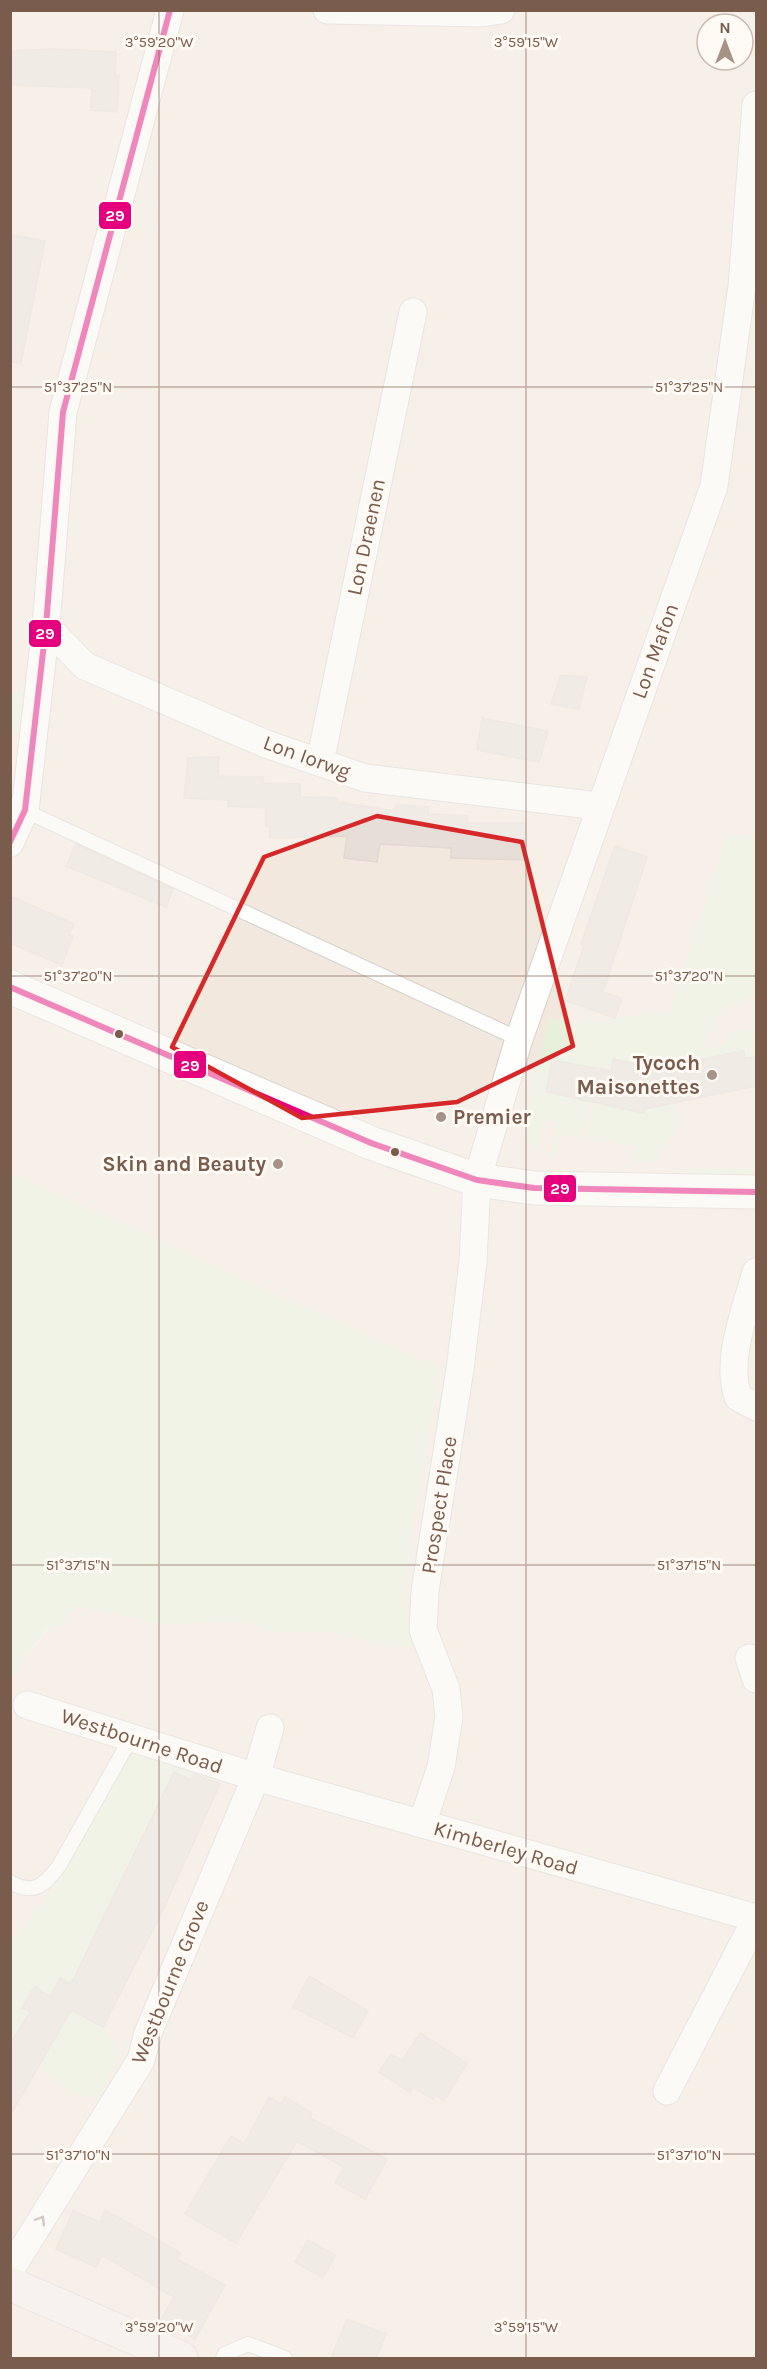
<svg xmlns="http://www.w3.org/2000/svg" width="767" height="2369" viewBox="0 0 767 2369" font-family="Karla,sans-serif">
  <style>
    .residential { fill: #f2e8de; fill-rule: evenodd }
    .green { fill: #e7f0db; fill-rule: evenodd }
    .building { fill: #e6ded7; stroke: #e2d8d2; stroke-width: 1.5 }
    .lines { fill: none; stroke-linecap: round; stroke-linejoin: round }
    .lane-casing { stroke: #d7d1cb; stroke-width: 16 }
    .street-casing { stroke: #d7d1cb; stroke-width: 29 }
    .secondary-casing { stroke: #d9d2cb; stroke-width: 35 }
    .primary-casing { stroke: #dad1cc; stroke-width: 35 }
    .lane { stroke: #fefefd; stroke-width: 14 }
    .street { stroke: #fefefd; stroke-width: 27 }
    .secondary { stroke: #fefefd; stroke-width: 33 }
    .primary { stroke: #f3eee8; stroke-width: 33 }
    .bus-1-casing { stroke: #fffaf3; stroke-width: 10 }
    .bus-1 { stroke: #e5007d; stroke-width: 6 }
    .oneway { stroke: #a8958b }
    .marked { fill: none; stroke: #d62828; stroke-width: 4.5; stroke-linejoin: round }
    .ticks { fill: none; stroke: #7a5c4d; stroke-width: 1.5; stroke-opacity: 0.45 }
    .bus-dot { fill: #7a5c4d; stroke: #fffaf3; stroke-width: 2 }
    .poi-dot { fill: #a69286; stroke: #fffaf3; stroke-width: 2 }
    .labels { text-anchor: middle; stroke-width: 6; stroke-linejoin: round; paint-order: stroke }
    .street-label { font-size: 21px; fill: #7a5c4d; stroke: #fffaf3 }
    .poi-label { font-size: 21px; font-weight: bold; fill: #7a5c4d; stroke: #fffaf3; text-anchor: end }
    .ticks-label { font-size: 15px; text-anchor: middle; fill: #7a5c4d; stroke: #fffaf3; stroke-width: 6; stroke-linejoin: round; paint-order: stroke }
    .line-badge { stroke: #fffaf3; stroke-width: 2 }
    .badge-label { font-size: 16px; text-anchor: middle; font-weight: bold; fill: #fff }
  </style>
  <rect width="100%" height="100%" fill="#f9f5f0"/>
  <path class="residential" d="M11,11H756V2358H181L11,2284V1679L49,1627L60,1626L76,1606L172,1625L217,1621L248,1623L278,1632H332L369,1642L409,1646L405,1600L409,1546L440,1369L11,1173ZM707,24H743V60H707Z
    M10,2299L147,2358H11Z"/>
  <path class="green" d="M11,692L23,693L18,734L11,731Z
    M756,834V995L719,1013L702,1049L723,1046L731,1031L756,1030V1057L745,1058L743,1051L667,1067L679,1127L654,1162H634L637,1146L594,1140L595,1136L587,1134L598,1084L552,1060L546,1092L589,1100L580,1138L560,1133L554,1157L551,1156L557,1123L543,1120C540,1132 543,1140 540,1151L527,1138L525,1123L549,1018L582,1023L584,1019L610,1023L611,1019L670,1011L726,837ZM632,1051L648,1055L646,1065L653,1067L644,1113L607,1105L613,1060L629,1063Z
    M756,1168V1175H679L676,1169Z
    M11,1173L440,1369L409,1546L405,1600L410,1646L369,1642L332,1632H278L248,1623L217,1621L172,1625L76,1606L60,1626L48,1627L11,1679Z
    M132,1753L194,1773L191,1780L174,1773L163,1797L176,1812L158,1804L71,1984L60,1978L54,1989L82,2007L78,2014C99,2025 109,2033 120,2053L98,2099C73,2096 57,2081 39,2066L69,2012L35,1986L22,2008L43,2018L35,2033L21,2026L11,2044V1940L20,1933L61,1876L93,1814Z"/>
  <path class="building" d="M53,49L116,52L115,76H119L117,112L91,110L92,88L10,85V51Z
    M10,234L45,241L21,363L10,362Z
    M561,675L587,677L579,709L551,704Z
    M482,718L548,731L539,762L477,750Z
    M219,757L218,776L263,777V783L300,784V797L337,798V802L396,811V805L429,807L428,814L468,816L467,823H526V860L451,858V848L380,844L377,862L344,858L347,836L270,838V827L266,826V808L228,806V800L184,798L188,758Z
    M76,844L173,889L166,907L66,866Z
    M615,846L647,857L603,992L622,999L615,1018L565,1000L584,946L581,944Z
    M10,896L74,924L69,935L73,936L62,965L10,943Z
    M744,1051L745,1058L756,1057V1086L645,1109L644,1113L546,1092L552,1060L611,1071L613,1059L646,1066L645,1071Z
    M174,1772L191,1780L194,1774L220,1784L163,1910L103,2027L71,2010L10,2116V2044L30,2012L22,2008L35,1986L50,1997L60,1978L71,1984Z
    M309,1976L368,2011L353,2038L293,2007Z
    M420,2033L467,2063L444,2101L435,2095L433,2099L413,2087L410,2092L379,2072L391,2054L402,2061Z
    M269,2097L281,2104L285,2097L312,2113L310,2118L387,2159L365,2199L335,2183L344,2167L297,2141L236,2243L185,2214L231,2136L244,2144Z
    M105,2210L181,2253L177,2259L225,2285L195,2339L161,2320L174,2297L102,2255L96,2267L56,2249L73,2211L100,2222Z
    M308,2240L335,2255L323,2278L295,2262Z
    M347,2319L386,2334L376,2358H331Z"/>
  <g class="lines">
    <defs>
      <path id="lane" d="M10,804L519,1039
        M10,1882C34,1896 44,1885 59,1866L131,1738
        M223,2358L225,2354L248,2344L285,2358"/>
      <path id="street" d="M327,10L482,13L501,10
        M46,626L85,666L266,744L365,778L599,806
        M320,762L413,312
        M10,843L25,810L46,626L63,412L170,10
        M756,1272C746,1310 725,1358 738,1397L756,1407
        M749,1658L756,1679
        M27,1705L256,1777L756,1918
        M422,1824L441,1767L449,1717L446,1689L423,1630L425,1591L460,1369L473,1262L477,1180L519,1039L714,486L742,286L756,105
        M667,2091L756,1919
        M10,2270L141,2060L148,2033L256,1777L270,1728"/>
      <path id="secondary" d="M10,987L371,1143L477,1180L534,1188L756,1192"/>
      <path id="primary" d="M10,2284L181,2358"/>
    </defs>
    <use href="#lane" class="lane-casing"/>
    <use href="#street" class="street-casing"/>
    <use href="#secondary" class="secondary-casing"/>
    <use href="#primary" class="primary-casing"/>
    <use href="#lane" class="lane"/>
    <use href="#street" class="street"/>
    <use href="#secondary" class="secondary"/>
    <use href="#primary" class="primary"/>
    <defs>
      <path id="bus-1" d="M10,842L25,810L46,626L63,412L170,10
        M10,987L371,1143L477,1180L534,1188L756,1192"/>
    </defs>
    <use href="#bus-1" class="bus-1-casing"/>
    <use href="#bus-1" class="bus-1"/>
  </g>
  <defs><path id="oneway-chevron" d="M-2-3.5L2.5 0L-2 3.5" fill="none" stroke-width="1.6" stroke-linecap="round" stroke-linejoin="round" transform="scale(1.5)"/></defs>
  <use class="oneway" href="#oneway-chevron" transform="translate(41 2220) rotate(-58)"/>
  <path d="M0 0H767V2369H0ZM377,816L522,842L573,1046L457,1102L302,1118L172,1047L264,857Z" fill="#f9f5f0" fill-opacity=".55" fill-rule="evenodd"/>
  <path class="marked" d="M377,816L522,842L573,1046L457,1102L302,1118L172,1047L264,857Z"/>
  <path class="ticks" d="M159,10V2358M526,10V2358M10,387H756M10,976H756M10,1565H756M10,2154H756"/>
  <g class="bus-dot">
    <circle cx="119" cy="1034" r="5"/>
    <circle cx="395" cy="1152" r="5"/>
  </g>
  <g class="poi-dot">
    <circle cx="712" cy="1075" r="6"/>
    <circle cx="441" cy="1117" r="6"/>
    <circle cx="278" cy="1164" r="6"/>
  </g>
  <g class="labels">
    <g class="street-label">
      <text transform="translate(366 537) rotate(-78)" y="7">Lon Draenen</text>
      <text transform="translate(655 651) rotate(-70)" y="7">Lon Mafon</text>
      <text transform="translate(307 757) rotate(20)" y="7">Lon Iorwg</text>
      <text transform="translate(439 1505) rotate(-81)" y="7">Prospect Place</text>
      <text transform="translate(142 1741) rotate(18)" y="7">Westbourne Road</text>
      <text transform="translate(506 1848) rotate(16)" y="7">Kimberley Road</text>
      <text transform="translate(170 1982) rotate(-68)" y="7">Westbourne Grove</text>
    </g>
    <g class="poi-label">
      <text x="700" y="1070">Tycoch<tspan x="700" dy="24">Maisonettes</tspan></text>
      <text x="453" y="1124" text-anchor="start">Premier</text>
      <text x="266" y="1171">Skin and Beauty</text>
    </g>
  </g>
  <g class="ticks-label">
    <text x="159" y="47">3°59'20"W</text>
    <text x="526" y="47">3°59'15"W</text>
    <text x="78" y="392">51°37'25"N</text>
    <text x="689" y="392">51°37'25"N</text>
    <text x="78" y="981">51°37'20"N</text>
    <text x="689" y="981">51°37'20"N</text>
    <text x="78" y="1570">51°37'15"N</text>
    <text x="689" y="1570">51°37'15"N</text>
    <text x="78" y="2160">51°37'10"N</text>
    <text x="689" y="2160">51°37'10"N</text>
    <text x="159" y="2332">3°59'20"W</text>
    <text x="526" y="2332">3°59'15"W</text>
  </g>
  <g class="line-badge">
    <rect x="98" y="201" width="34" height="29" rx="6" fill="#e5007d"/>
    <rect x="28" y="619" width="34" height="29" rx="6" fill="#e5007d"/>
    <rect x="173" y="1050" width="34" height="29" rx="6" fill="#e5007d"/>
    <rect x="543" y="1174" width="34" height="29" rx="6" fill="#e5007d"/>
  </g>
  <g class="badge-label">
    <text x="115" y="221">29</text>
    <text x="45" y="639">29</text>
    <text x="190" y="1071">29</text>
    <text x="560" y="1194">29</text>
  </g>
  <rect width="767" height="2369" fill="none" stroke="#7a5c4d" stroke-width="24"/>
  <g transform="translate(725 42)"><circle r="28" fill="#fffaf3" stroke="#cabbb1" stroke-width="1.5"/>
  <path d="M0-4.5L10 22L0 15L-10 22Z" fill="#a69286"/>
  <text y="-9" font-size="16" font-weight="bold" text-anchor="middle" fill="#7a5c4d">N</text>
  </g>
</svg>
